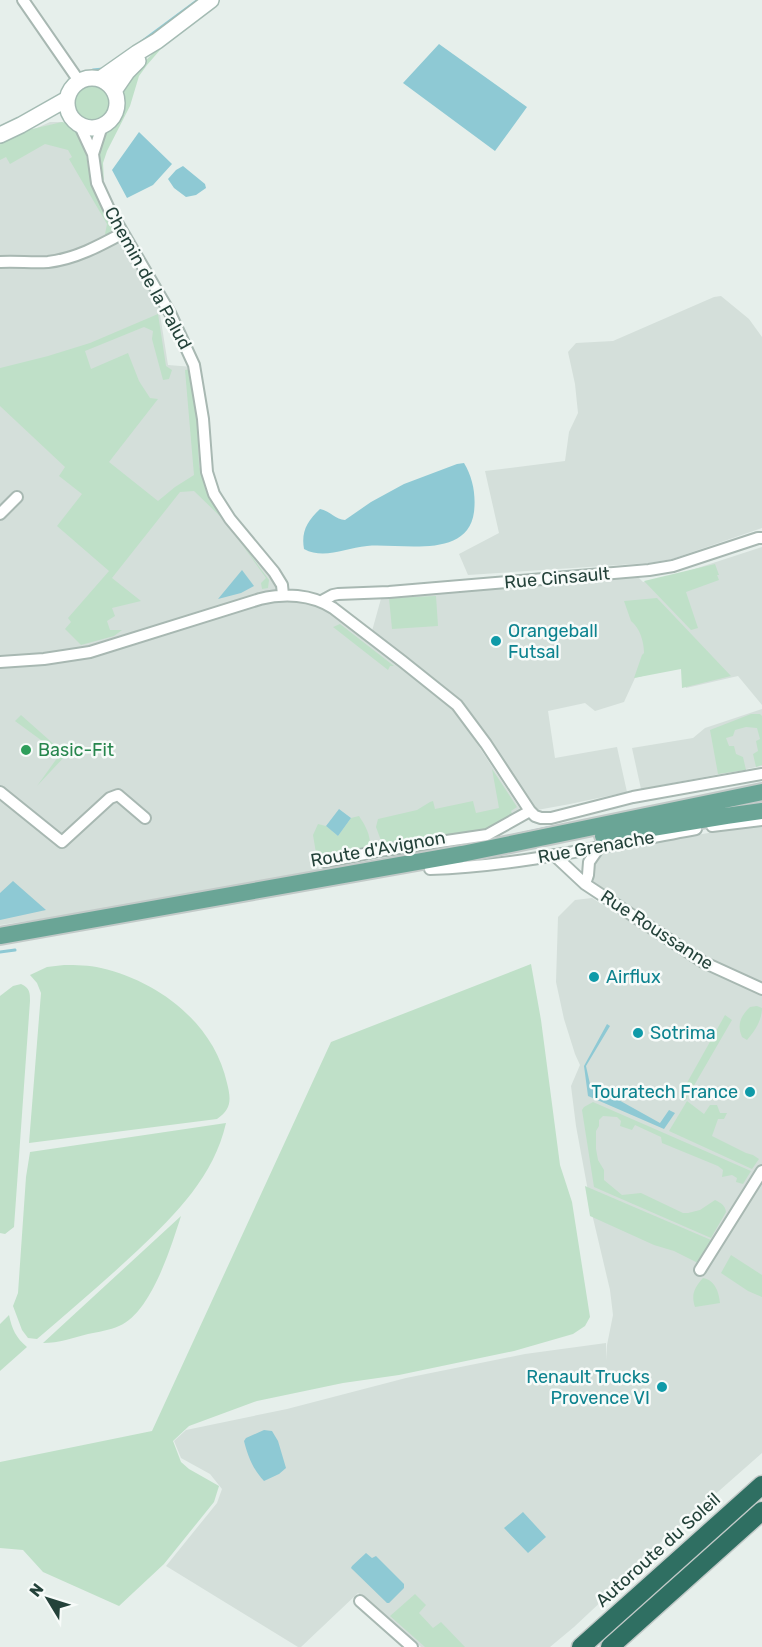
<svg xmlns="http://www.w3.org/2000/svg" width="762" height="1647" viewBox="0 0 762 1647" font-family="Rubik,sans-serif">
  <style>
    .built { fill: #d4dfda }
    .green { fill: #bfe0c8 }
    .water { fill: #8ec9d4 }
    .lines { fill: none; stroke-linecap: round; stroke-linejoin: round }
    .stream { stroke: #8ec9d4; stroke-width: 3 }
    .street-casing { stroke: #a8b8b2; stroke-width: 14 }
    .secondary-casing { stroke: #a4bbb3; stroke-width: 18 }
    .primary-casing { stroke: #c2cac8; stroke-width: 20 }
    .highway-casing { stroke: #c2cac8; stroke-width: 21 }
    .street { stroke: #fff; stroke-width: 10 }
    .secondary { stroke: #fff; stroke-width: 15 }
    .primary { stroke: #6aa596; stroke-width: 16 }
    .highway { stroke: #2f6f62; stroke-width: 18 }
    .culture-dot { fill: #0f9aa8; stroke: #f7fbf9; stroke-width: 2 }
    .leisure-dot { fill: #2e9e5b; stroke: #f7fbf9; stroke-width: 2 }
    .labels { text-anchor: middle; stroke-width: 5; stroke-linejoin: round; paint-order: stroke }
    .street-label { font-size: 18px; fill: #24423a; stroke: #f7fbf9 }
    .culture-label { font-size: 18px; fill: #0d838f; stroke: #f7fbf9; text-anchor: start }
    .leisure-label { font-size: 18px; fill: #27864d; stroke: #f7fbf9; text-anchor: start }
  </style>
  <rect width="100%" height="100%" fill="#e6efeb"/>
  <path class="built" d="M50,122H62L77,132L76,140L111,225L159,308L168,365L193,367L214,500L283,597L327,608L441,696L458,715L520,809L513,816L483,831L321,858L317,860L319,870L82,913L0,925V145Z
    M721,296L749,319L762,337V528L672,559L649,563L468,575L459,554L499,533L485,471L565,461L569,432L578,413L575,384L568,352L576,343L613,341L714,297Z
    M762,547V705L738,676L686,688L682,666L635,678L624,702L595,711L585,703L548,711L555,758L617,747L627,792L570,804L537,810L534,809L484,731L466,707L372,631L382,595L638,577L643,582L673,576Z
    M762,709V766L641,789L632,748L693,738L705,728Z
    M762,824V1453L635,1565L637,1568L574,1627L550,1647H421L358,1593L301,1647H298L166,1566L217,1503L222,1489L210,1474L181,1458L174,1441L186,1430L287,1409L406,1378L525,1354L606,1343V1360L607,1345L613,1315L610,1290L593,1218L576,1126L571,1086L580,1065L575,1054L564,1019L556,982L558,917L575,900L592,898L698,964L719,967L631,906L594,883L592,865L603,853L625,847Z"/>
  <path class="green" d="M166,43L147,65L139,76L130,106L107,151L103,163L104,182C99,167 94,144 107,131C113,125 119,122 122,113C125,106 123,98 122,90C136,72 147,56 166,43Z
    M73 104a19 19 0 1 1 38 0a19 19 0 1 1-38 0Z
    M62,122C87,127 85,160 91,178C97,194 106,210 113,226L111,231L108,235L105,234L107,224L69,159L72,157L68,150L45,144L10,164L6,157L0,160V141L28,130Z
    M158,314L166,366L172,370L169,379L163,380L152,339L153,331L144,327L85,351L91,369L128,353L139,381L150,398L158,399L109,462L158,501L175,487L194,475L185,370L191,369L197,416L199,466L206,490L231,529L269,580L268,588L262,589L261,583L266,578L225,521L194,491L180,492L112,578L141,601L112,608L115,616L107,621L110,630H122L114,636L81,645L65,629L71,622L68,618L109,571L57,526L82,494L59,476L65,467L0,406V368L48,356L90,343Z
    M715,564L719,575H717L719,580L686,592L698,628L691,630L644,581Z
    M436,596L438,626L392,629L389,598Z
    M657,598L731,676L682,688L681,669L634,678L642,655L644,653C644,642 640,628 631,621L624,601Z
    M340,624L394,666H390L388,670L333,627Z
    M751,714H760L762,716V765L756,767L753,754L758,751L756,741L760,739L757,728L746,727L735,730L733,736L726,738L729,746H734L736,754L743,757L746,770L718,774L710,730Z
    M21,715L66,755L37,786L60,754L15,721Z
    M492,769L517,807L511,811L513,816L483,831L383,846L376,827L378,819L417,810L430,802L433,801L435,809L473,801L476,813L499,808Z
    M359,816C367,828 371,836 370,850L317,859L313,835L318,824L326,826L338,836L351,818Z
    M531,964L541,1020L560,1165L572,1202L590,1317L585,1326L573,1334L514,1351L399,1375L343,1383L257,1401L189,1426L173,1441L181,1462L189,1469L219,1486L214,1502L164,1564L119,1606L43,1572L23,1550L0,1548V1462L152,1431L331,1042Z
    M64,965C76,965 89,965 101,968C158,981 214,1023 227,1083C231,1099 232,1109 217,1119L29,1143L41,993L37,983L30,975L47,967Z
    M21,984C30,988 30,993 30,1001L14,1227L5,1234L0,1233V996L13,986Z
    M757,1006L762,1008C762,1020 755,1031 747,1040L742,1037C737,1026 740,1016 750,1007Z
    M725,1015L732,1020L685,1101L679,1097Z
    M687,1101L704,1114L710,1105H717L720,1113H727L724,1119H718L712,1136L746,1153L753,1155L759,1159L752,1169L669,1131Z
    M593,1102L751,1171L743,1184L736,1182L737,1178L732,1175L722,1177L723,1170L718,1166L662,1143L661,1137L635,1125L632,1130L620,1126L621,1121L617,1117L603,1116L599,1120V1126L596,1131V1149L598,1160L604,1170V1180L622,1195L641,1193L683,1213H688L700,1210L715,1200C721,1203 725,1205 726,1212L711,1238L594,1187L582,1110L584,1107Z
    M226,1123C214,1176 176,1214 138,1250C105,1281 71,1310 37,1339L28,1338L22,1330L13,1306L18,1293L26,1177L30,1152Z
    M585,1186L711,1240L698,1263L674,1251L654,1245L590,1216Z
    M181,1216C171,1247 151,1313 119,1326C110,1330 98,1332 88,1334C73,1338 59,1343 43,1343Z
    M731,1255L762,1275V1297L748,1291L721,1273Z
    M703,1278C715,1280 719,1292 720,1303L695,1307C691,1295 694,1288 703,1278Z
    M9,1315C12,1329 16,1338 27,1347L0,1371V1324Z
    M415,1594L426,1605L419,1613L433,1628L441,1622L465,1647H425L390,1616Z"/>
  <path class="water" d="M439,44L527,107L495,151L403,83Z
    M139,132L172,164L153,185L127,198L112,170Z
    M183,166L205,184L206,188L196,195L186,197L174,188L168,179L176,170Z
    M464,463C473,478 476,495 474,512C468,560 400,543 367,546C345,548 324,560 304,549C301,532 307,521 320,509C330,511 336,520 345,520L371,502L404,484L457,464Z
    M242,570L254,586L241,593L218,599Z
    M339,809L351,818L338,836L326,826Z
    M13,881L46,910L0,920V893Z
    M607,1024L610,1026L586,1066L590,1084L660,1123L669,1110L675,1113L664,1129L588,1096L584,1066Z
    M264,1430L272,1431L278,1441L286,1468L279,1474L264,1481C253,1469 248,1457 244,1441L246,1438Z
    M523,1512L546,1537L528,1553L504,1528Z
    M366,1553L372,1558L376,1556L404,1584V1588L389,1603H387L351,1568L352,1566Z"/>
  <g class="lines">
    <path class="stream" d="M140,43L198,0
      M93,70L103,69
      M501,838L547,828
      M383,860L432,851
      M0,952L15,950"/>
    <defs>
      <path id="street" d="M23,0L79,81
        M80,126L93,154L97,183L109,209L170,313L194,365L203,419L207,472L214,494L230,519L274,572L282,585L283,595
        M93,154L102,126
        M0,262C16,261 32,263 48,262C75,259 99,246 123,233
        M0,514L17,497
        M322,601L333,595L338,594L389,592L649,570L673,566L758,538H762
        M0,662L44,659L90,652L260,599C284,593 311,594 333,608L402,661L457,705L486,744L530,811L535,816L541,818H551L633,797L762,774
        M0,792L62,842L110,798L118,795L145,818
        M712,826L762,820
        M554,855L585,884L703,962L762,989
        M325,862L379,851L487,835L530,811
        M430,869C520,866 608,845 696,829
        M585,884L588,875L589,862L600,846
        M700,1270L762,1171
        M360,1601L412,1647"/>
      <path id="secondary" d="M67 103a25 25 0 1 1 50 0a25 25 0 1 1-50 0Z
        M100,79L137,53L157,41L211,0
        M114,91L127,72L138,61
        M0,135L21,125L67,99"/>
      <path id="primary" d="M603,836L726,816L762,811
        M0,936L462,854L762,792"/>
      <path id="highway" d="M581,1647L762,1485
        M610,1647L762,1511"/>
    </defs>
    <use href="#street" class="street-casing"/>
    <use href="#secondary" class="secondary-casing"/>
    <use href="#primary" class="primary-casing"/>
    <use href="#highway" class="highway-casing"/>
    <use href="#street" class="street"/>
    <use href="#secondary" class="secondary"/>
    <use href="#primary" class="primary"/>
    <use href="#highway" class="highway"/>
  </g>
  <g class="culture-dot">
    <circle cx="496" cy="641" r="6"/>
    <circle cx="594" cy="977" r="6"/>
    <circle cx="638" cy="1033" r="6"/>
    <circle cx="750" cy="1092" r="6"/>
    <circle cx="662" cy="1387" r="6"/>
  </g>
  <circle class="leisure-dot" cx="26" cy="750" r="6"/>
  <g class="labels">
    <g class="street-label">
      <text transform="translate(148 278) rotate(61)" y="6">Chemin de la Palud</text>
      <text transform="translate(557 578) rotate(-5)" y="6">Rue Cinsault</text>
      <text transform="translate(596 847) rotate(-10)" y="6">Rue Grenache</text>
      <text transform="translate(378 849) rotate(-10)" y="6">Route d'Avignon</text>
      <text transform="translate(657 930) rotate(33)" y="6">Rue Roussanne</text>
      <text transform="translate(658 1550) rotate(-42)" y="6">Autoroute du Soleil</text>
    </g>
    <g class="culture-label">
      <text x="508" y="637">Orangeball<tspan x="508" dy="21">Futsal</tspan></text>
      <text x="606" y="983">Airflux</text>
      <text x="650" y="1039">Sotrima</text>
      <text x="738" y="1098" text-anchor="end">Touratech France</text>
      <text x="650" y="1383" text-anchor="end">Renault Trucks<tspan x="650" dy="21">Provence VI</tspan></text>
    </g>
    <g class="leisure-label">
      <text x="38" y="756">Basic-Fit</text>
    </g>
  </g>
  <g transform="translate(48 1599) rotate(308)" stroke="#f7fbf9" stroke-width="4.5" paint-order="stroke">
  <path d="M0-4.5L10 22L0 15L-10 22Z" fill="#24423a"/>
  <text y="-9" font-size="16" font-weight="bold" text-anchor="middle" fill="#24423a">N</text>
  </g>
</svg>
